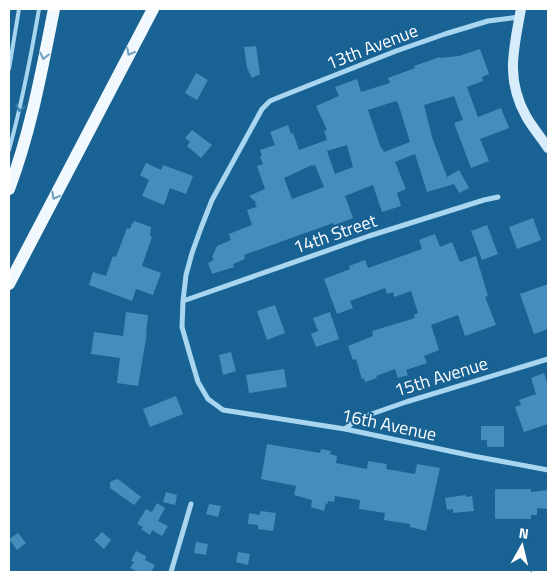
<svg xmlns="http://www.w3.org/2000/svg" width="557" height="581" viewBox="0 0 557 581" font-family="'Titillium Web',sans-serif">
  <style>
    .building { fill: #458ebc; fill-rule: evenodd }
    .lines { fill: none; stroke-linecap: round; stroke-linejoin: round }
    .lane { stroke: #a8d5f0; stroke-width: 4 }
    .street { stroke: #a8d5f0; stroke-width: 5 }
    .secondary { stroke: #d6ecfb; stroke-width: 10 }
    .primary { stroke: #f1f9ff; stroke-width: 12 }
    .oneway { stroke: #6f9fbe }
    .oneway2 { stroke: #3c80aa }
    .labels { text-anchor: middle; stroke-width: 4; stroke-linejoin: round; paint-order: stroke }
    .street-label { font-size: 18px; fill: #fff; stroke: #186393 }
  </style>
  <rect width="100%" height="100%" fill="#186393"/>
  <path class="building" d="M256,46L260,74L252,78L247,68L244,47Z
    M480,49L489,74L482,77L483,81L467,87L478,117L501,108L509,128L480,139L489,161L471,168L454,123L463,120L454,96L424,105L432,137L447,177L459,170L469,188L459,193L454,184L427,192L415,154L395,162L406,189L397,193L401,206L382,212L373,185L345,196L353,218L334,225L333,223L244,255L245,259L233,264L234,267L212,274L208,263L214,260L212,257L217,246L231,240L229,234L252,225L247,210L257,207L255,204L256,202L249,196L265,189L257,166L263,164L260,157L262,156L260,150L275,145L270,132L288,125L291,134L293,133L299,150L327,140L324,131L327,130L316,106L339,96L335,87L357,79L361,92L390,83L388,78L415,68L414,66L440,57V58L459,56ZM396,101L398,103L410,142L384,152L382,148H381L368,110ZM347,145L353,167L335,174L327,151ZM312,165V166L315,165L324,187L292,199L284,178Z
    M196,73L208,80L197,100L185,93Z
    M192,130L212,145L201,158L187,146L190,142L185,138Z
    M146,163L161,170L163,165L193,176L186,194L170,188L164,205L142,196L149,180L140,175Z
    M533,218L541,240L517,249L509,227Z
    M134,221L151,227L150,236L152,237L142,266L161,273L153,295L136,289L132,301L89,285L93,272L106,276L113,256L116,257L127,228L130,229L132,223L133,224Z
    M487,225L498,254L482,260L471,231Z
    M435,234L440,247L452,242L460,262L476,256L488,296L485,297L496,325L465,336L458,315L431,325L439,350L424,356L427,363L406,370L408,375L398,378L395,369L376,376L377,378L365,382L364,378L362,379L356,359L353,360L348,346L373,336L372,331L415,318L414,315L418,313L411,291L394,297L393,292L387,294L385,288L350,301L353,308L337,314L324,279L350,269L349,266L365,260L368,268L422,249L419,240Z
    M548,284V329L534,334L520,294Z
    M275,305L285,333L267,340L257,311Z
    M126,312L148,315L146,333H147L138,386L117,383L120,358L91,354L94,332L123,336Z
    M330,312L339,339L316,347L311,334L318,331L313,318Z
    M231,352L236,371L223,375L219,355Z
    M284,369L287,387L249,393L246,375Z
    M544,373L548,385V424L524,432L515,407L521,405L519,400L536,394L531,378Z
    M176,396L183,414L150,427L143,409Z
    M481,426H504V447H487V440H481Z
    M267,444L320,453L321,449L331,451L330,454L337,456L336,463L367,469L368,461L387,464L386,469L415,474L417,464L440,468L426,531L410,527V524L384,520L385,513L359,509L360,500L335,496L334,502L328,501V504L326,503L324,511L311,507L312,500L294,495L296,486L261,479Z
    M118,479L141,497L134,505L110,488V482L114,480Z
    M495,489H531V492L548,490V509L537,508V515H531V519H495Z
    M166,492L177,495L175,505L163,502Z
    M465,495L466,497L472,496L474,511L453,513V509L447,510L445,498Z
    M157,503L165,508L158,521L168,526L162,536L152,530L150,535L141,529L143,527L137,524L146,509L152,512Z
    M209,504L221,506L218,517L206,514Z
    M260,511L276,513L273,531L258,529V525L248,524L249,513L260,515Z
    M102,532L111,540L104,549L94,540Z
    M18,533L26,543L17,550L9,539Z
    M196,542L208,544L206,555L194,553Z
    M136,551L146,556L145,560L155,565L151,572H138L130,568L134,562L131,561Z
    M238,552L250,554L248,565L236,562Z"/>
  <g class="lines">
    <path class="lane" d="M9,69L19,9
      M9,150C22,103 31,56 39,9"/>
    <path class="street" d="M519,17L488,21L445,34L396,51L282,96L270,101L262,109L212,200L201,228L192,253L186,275L183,301L182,327L190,355L198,382L208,399L223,410L345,429L473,456L548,470
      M183,301L369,236L484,200L498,197
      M345,429L357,419L406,402L548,359
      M171,572L191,504"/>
    <path class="secondary" d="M521,9C514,48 505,78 526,116C532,127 541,137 548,148"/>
    <path class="primary" d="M9,189C31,131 42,69 54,9
      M9,284L153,9"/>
  </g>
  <defs><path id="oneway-chevron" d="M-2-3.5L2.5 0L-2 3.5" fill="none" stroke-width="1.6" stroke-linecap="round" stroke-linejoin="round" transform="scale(1.25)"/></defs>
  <g class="oneway">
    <use href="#oneway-chevron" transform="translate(130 52) rotate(118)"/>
    <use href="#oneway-chevron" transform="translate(44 56) rotate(103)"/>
    <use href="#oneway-chevron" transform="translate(55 196) rotate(118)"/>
  </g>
  <use class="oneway2" href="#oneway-chevron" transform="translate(20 108) rotate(103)"/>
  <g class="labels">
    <g class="street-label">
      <text transform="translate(372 47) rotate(-21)" y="6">13th Avenue</text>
      <text transform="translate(335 234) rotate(-19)" y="6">14th Street</text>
      <text transform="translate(441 377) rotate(-17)" y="6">15th Avenue</text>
      <text transform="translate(389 425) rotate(12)" y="6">16th Avenue</text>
    </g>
  </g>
  <rect width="557" height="581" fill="none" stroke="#ffffff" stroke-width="20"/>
  <g transform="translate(522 546) rotate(8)" stroke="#186393" stroke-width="4" paint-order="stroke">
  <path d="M0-4L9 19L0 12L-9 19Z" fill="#ffffff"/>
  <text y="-8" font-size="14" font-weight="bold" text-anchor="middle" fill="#ffffff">N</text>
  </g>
</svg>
